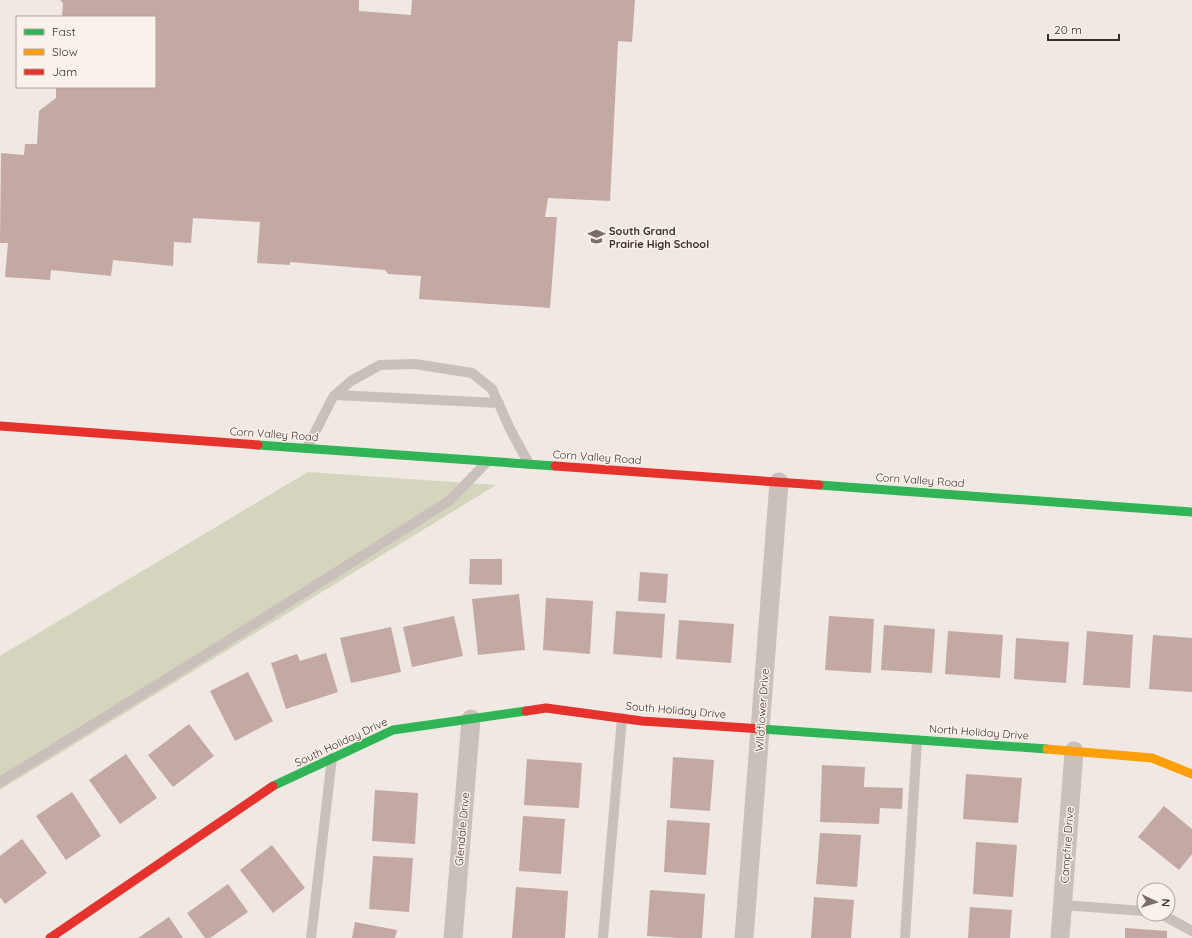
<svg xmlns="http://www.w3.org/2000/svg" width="1192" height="938" viewBox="0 0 1192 938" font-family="Quicksand,sans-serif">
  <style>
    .green { fill: #d4d5bc }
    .building { fill: #c4a8a3 }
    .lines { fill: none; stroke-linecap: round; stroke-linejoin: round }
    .lane { stroke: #c9c0bb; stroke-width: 10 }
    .street { stroke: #c9c0bb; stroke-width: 19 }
    .fast { stroke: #30b455; stroke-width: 9 }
    .slow { stroke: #ff9f0a; stroke-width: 9 }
    .jam { stroke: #e5322d; stroke-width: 9 }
    .labels { text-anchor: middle; stroke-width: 3; stroke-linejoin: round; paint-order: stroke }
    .poi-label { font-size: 11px; font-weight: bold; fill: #3a2c29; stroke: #fbf1eb; text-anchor: start }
    .street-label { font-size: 11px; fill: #3a2c29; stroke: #fbf1eb }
  </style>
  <rect width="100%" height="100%" fill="#efe8e3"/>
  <path class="green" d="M308,472L496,485L0,790V656Z"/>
  <path class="building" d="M60,0H359V11L411,15L412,0H635L632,42L618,41L610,201L548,198L545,217H557L550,308L419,299L421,276L388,274L385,270L290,262V265L257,263L260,222L193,218L191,243L174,242L173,266L113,260L111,276L51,270L50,280L5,277L8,243H0L1,153L24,155L25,144H37L39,111L56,98V87H155V17H62L63,3Z
    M470,559H502V585L469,584Z
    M640,572L668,574L666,603L638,601Z
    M519,594L525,650L478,655L472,599Z
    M546,598L593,601L590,654L543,650Z
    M616,611L665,614L662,658L613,654Z
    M454,616L463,656L412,667L403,627Z
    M829,616L874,619L871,673L825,670Z
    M679,620L734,624L731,663L676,659Z
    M884,625L935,629L932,673L881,670Z
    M391,627L401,672L351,683L340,638Z
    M948,631L1003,635L1000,678L945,674Z
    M1087,631L1133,635L1130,688L1083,685Z
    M1153,635L1192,638V692L1149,689Z
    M1016,638L1069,642L1066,683L1014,679Z
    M326,653L338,692L286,709L271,663L297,654L300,661Z
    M248,672L273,721L235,741L210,691Z
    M189,724L214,756L173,787L148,755Z
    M126,754L157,798L120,824L89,780Z
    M673,757L714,760L710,811L670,808Z
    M527,759L582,763L579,808L524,805Z
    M822,765L865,767L864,787L903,788L902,809L880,808L879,824L820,822Z
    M966,774L1022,778L1018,823L963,819Z
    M375,790L418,793L415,844L372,841Z
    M72,792L101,836L66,860L36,816Z
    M1164,806L1192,829V854L1179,870L1138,837Z
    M523,816L565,819L561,874L519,871Z
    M667,820L710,823L706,875L664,872Z
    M820,833L861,835L857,887L816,884Z
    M22,839L47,873L5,904L0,897V856Z
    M976,842L1017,845L1013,897L973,894Z
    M272,845L305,888L273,913L240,870Z
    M373,856L413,858L409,912L369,909Z
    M228,884L248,912L210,938H205L187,913Z
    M516,887L568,891L565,938H512Z
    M650,890L705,894L702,938H679L647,936Z
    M814,897L854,900L851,938H811Z
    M970,907L1012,910L1010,938H968Z
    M169,917L183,938H138Z
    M355,922L397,930L395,938H352Z
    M1125,928L1167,931V938H1125Z"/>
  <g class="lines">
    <path class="lane" d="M335,395L499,403
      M307,448L333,397L351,381L380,365L415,364L472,373L492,389L511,431L529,464
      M0,782L213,650L449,501L486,463
      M1063,905L1144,911
      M1161,914L1192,931
      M311,938L332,758
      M603,938L622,718
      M905,938L917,740"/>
    <path class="street" d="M453,938L471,719
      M744,938L779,482
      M1060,938L1074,751"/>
    <path class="fast" d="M258,445L555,466
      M819,485L1192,512
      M762,729L1047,749
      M273,786L393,730L526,711"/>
    <path class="slow" d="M1047,749L1152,758L1192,774"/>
    <path class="jam" d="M0,426L258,445
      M555,466L819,485
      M526,711L546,708L642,721L762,729
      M50,938L273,786"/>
  </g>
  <defs>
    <symbol id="school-bare" viewBox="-9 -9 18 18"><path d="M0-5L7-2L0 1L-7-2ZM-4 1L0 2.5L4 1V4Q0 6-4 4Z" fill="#796e6a" stroke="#fbf1eb" stroke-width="2.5" paint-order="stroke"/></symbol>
  </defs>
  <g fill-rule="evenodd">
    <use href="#school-bare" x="584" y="224" width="25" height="25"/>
  </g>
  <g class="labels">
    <g class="poi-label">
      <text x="609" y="235">South Grand<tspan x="609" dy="13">Prairie High School</tspan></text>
    </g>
    <g class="street-label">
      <text transform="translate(274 434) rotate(4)" y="4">Corn Valley Road</text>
      <text transform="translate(597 457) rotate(4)" y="4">Corn Valley Road</text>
      <text transform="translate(920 480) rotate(4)" y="4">Corn Valley Road</text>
      <text transform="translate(676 710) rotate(5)" y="4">South Holiday Drive</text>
      <text transform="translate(762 710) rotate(-86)" y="4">Wildflower Drive</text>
      <text transform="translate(979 732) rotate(4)" y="4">North Holiday Drive</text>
      <text transform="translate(341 742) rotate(-25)" y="4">South Holiday Drive</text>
      <text transform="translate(462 829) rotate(-85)" y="4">Glendale Drive</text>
      <text transform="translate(1067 845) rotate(-86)" y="4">Campfire Drive</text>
    </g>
  </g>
  <rect x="16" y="16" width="140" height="72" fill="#fbf1eb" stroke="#aea29d"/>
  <rect x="24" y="29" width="20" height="6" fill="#30b455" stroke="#aea29d"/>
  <text x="52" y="36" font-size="12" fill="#3a2c29">Fast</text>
  <rect x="24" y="49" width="20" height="6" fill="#ff9f0a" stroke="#aea29d"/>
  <text x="52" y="56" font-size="12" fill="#3a2c29">Slow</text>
  <rect x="24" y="69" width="20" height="6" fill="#e5322d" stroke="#aea29d"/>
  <text x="52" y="76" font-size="12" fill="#3a2c29">Jam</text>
  <g transform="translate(1156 902) rotate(94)"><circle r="19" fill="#fbf1eb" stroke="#aea29d"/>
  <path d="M0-3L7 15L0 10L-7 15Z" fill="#796e6a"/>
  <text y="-6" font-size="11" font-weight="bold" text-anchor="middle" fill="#3a2c29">N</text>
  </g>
  <path d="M1048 34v6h71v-6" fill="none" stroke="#3a2c29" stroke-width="2"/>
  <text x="1054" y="34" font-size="12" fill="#3a2c29" stroke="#fbf1eb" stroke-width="3" paint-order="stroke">20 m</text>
</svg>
